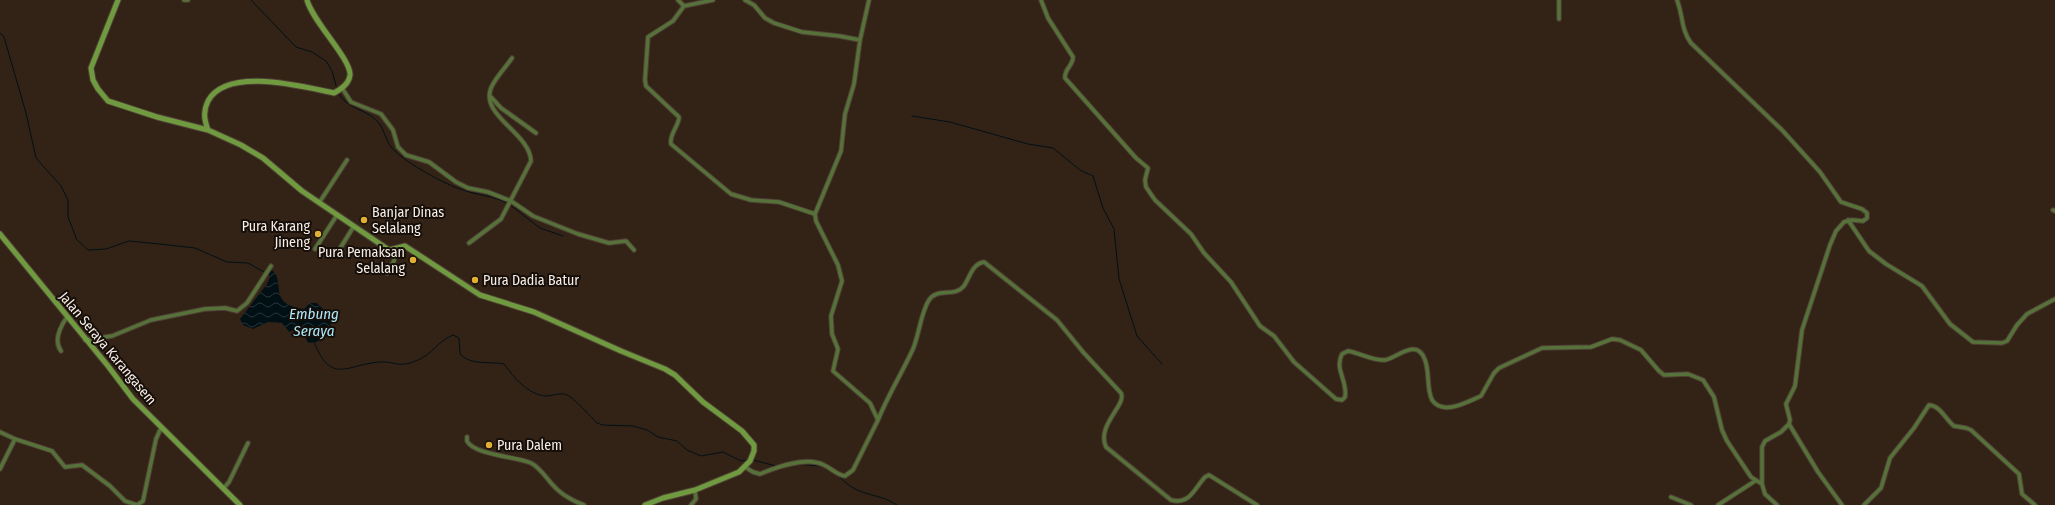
<svg xmlns="http://www.w3.org/2000/svg" width="2055" height="505" viewBox="0 0 2055 505" font-family="'Fira Sans Condensed',sans-serif">
  <style>
    .water { fill: url(#water-waves) }
    .lines { fill: none; stroke-linecap: round; stroke-linejoin: round }
    .stream { stroke: #011015; stroke-width: 1 }
    .street-casing { stroke: #4f4034; stroke-width: 5.5 }
    .secondary-casing { stroke: #4f4034; stroke-width: 7 }
    .street { stroke: #56713a; stroke-width: 3.5 }
    .secondary { stroke: #709a40; stroke-width: 5 }
    .poi-dot { fill: #e1af34; stroke: #150e09; stroke-width: 1.5 }
    .labels { text-anchor: middle; stroke-width: 4; stroke-linejoin: round; paint-order: stroke }
    .poi-label { font-size: 14px; fill: #faefe7; stroke: #150e09; text-anchor: start }
    .street-label { font-size: 14px; fill: #faefe7; stroke: #150e09 }
    .water-label { font-size: 15px; font-style: italic; fill: #aee8fa; stroke: #150e09 }
  </style>
  <defs>
    <pattern id="water-waves" width="16" height="10" patternUnits="userSpaceOnUse"><rect width="16" height="10" fill="#011015"/><path d="M0 5q4-4 8 0t8 0" fill="none" stroke="#273337"/></pattern>
  </defs>
  <rect width="100%" height="100%" fill="#332317"/>
  <path class="water" d="M270,269C288,279 265,304 304,309L310,303H317L327,313L331,326L317,342L308,343L305,336L296,329L289,332L282,323L268,322L253,329L243,325L240,319L267,284L270,277L267,273Z"/>
  <g class="lines">
    <path class="stream" d="M251,0L296,47L312,52L326,61L332,71L337,89
      M0,33L4,37L26,113L36,158L61,186L68,200V217L77,240L88,250L106,249L129,241L160,244L195,248L227,262L248,263L264,272
      M338,92C347,110 365,108 378,122C385,130 386,144 395,151C408,164 446,185 463,190C477,195 494,196 507,203
      M912,116L950,122L1028,144L1053,148L1080,170L1093,176L1103,208L1114,229L1119,279L1137,336L1162,364
      M510,205L540,228L563,236
      M314,342C331,385 346,365 379,362C397,361 397,369 418,360C431,355 438,341 453,335L459,338L460,354C472,366 490,361 504,364C514,377 528,395 546,396C553,396 560,392 567,395C573,397 591,417 597,423L603,425L633,426L647,430L658,437L677,441L687,450L701,456L723,452L741,461L748,460
      M753,460L776,466
      M796,464L820,466
      M839,476C858,498 875,491 897,505"/>
    <defs>
      <path id="street" d="M184,0H188
        M678,0L684,6L713,0
        M745,0L754,5L765,18L774,23L802,32L839,36L860,40
        M1041,0L1048,18L1073,57C1073,66 1064,69 1065,78L1136,158L1148,168L1145,180L1146,187L1155,200L1191,234L1204,253L1231,282L1260,326L1274,336L1294,362L1336,399L1342,400L1345,397C1348,381 1334,369 1342,354L1348,351C1360,353 1373,361 1385,360C1397,358 1417,337 1425,360C1430,373 1426,387 1432,400C1443,416 1467,402 1481,396L1494,373L1499,368L1542,348L1591,347L1612,339L1620,340L1641,350L1659,371L1664,375L1688,374L1703,380L1714,397L1722,430L1727,441L1751,477L1762,484
        M1559,0V19
        M1677,0C1683,15 1681,30 1691,43L1782,130L1820,172L1841,202L1862,209L1867,213V218L1863,221L1852,220L1844,222L1836,231L1830,245L1802,330L1795,386L1786,404L1790,420L1789,424L1781,432L1765,441L1762,447V484L1765,494L1777,505
        M684,6L673,21L648,37L645,80L646,86L679,117C679,126 669,134 671,144L731,194L751,200L779,202L815,214
        M342,88L351,102L381,114L393,130L398,147L406,155L429,162L456,182L468,188L488,192L511,201L533,216L578,234L609,243L626,241L634,250
        M491,97L501,108L536,133
        M319,203L347,160
        M2053,210L2055,211
        M1848,220L1869,251L1886,264L1922,286L1950,324L1973,342L2002,343L2007,341L2017,325L2027,314L2055,299
        M469,243L501,219L531,161C530,133 480,116 491,88C495,78 506,67 512,58
        M315,249L337,215
        M339,250L354,226
        M387,273L394,261L395,250
        M85,340L112,336L151,320L205,309L225,308L237,311L247,303L271,266
        M61,351C53,340 60,327 67,317
        M878,420C888,395 902,373 913,349C919,335 921,312 929,300C938,287 954,298 964,286C970,277 972,264 984,262L1057,320L1083,352L1121,393C1127,405 1096,425 1106,447L1171,500C1190,505 1194,489 1205,477L1209,475L1257,505
        M1789,424L1818,472L1842,505
        M0,432L15,439L52,451L65,467L82,465L110,486L125,501L137,505L143,501L156,439L161,428
        M467,437V441C474,455 518,457 531,463C539,467 545,476 551,483C560,494 570,500 584,505
        M745,467L753,472L760,474C777,467 806,456 824,465C831,468 837,475 845,476L853,470L878,420L870,403L833,371L838,349L832,334L831,316L842,281L838,265L816,221L815,214L841,151L845,114L854,84L860,40L869,0
        M0,469L15,439
        M223,489L229,482L248,443
        M1671,497L1691,505
        M691,505L696,499L695,490
        M1718,505L1755,481
        M1864,505L1881,488L1890,458L1914,428L1929,405C1941,406 1945,419 1954,426L1966,428L1971,430L2019,474L2022,494L2035,505"/>
      <path id="secondary" d="M118,0L91,68L93,80L98,89L108,101L157,117L208,130L241,145L263,158L302,191L389,250L405,246L480,295L534,312L621,351L665,369L675,375L703,402L742,431L754,445V451L750,461L739,472L695,490L663,498L645,505
        M208,130C204,119 203,111 208,101C227,66 304,87 334,93C341,89 349,84 350,75C351,59 313,22 307,0
        M0,234L108,366L133,399L240,505"/>
    </defs>
    <use href="#street" class="street-casing"/>
    <use href="#secondary" class="secondary-casing"/>
    <use href="#street" class="street"/>
    <use href="#secondary" class="secondary"/>
  </g>
  <g class="poi-dot">
    <circle cx="364" cy="220" r="4"/>
    <circle cx="318" cy="234" r="4"/>
    <circle cx="413" cy="260" r="4"/>
    <circle cx="475" cy="280" r="4"/>
    <circle cx="489" cy="445" r="4"/>
  </g>
  <g class="labels">
    <g class="poi-label">
      <text x="372" y="217">Banjar Dinas<tspan x="372" dy="16">Selalang</tspan></text>
      <text x="310" y="231" text-anchor="end">Pura Karang<tspan x="310" dy="16">Jineng</tspan></text>
      <text x="405" y="257" text-anchor="end">Pura Pemaksan<tspan x="405" dy="16">Selalang</tspan></text>
      <text x="483" y="285">Pura Dadia Batur</text>
      <text x="497" y="450">Pura Dalem</text>
    </g>
    <g class="street-label">
      <text transform="translate(108 348) rotate(50)" y="5">Jalan Seraya Karangasem</text>
    </g>
    <g class="water-label">
      <text x="314" y="319">Embung<tspan x="314" dy="17">Seraya</tspan></text>
    </g>
  </g>
</svg>
